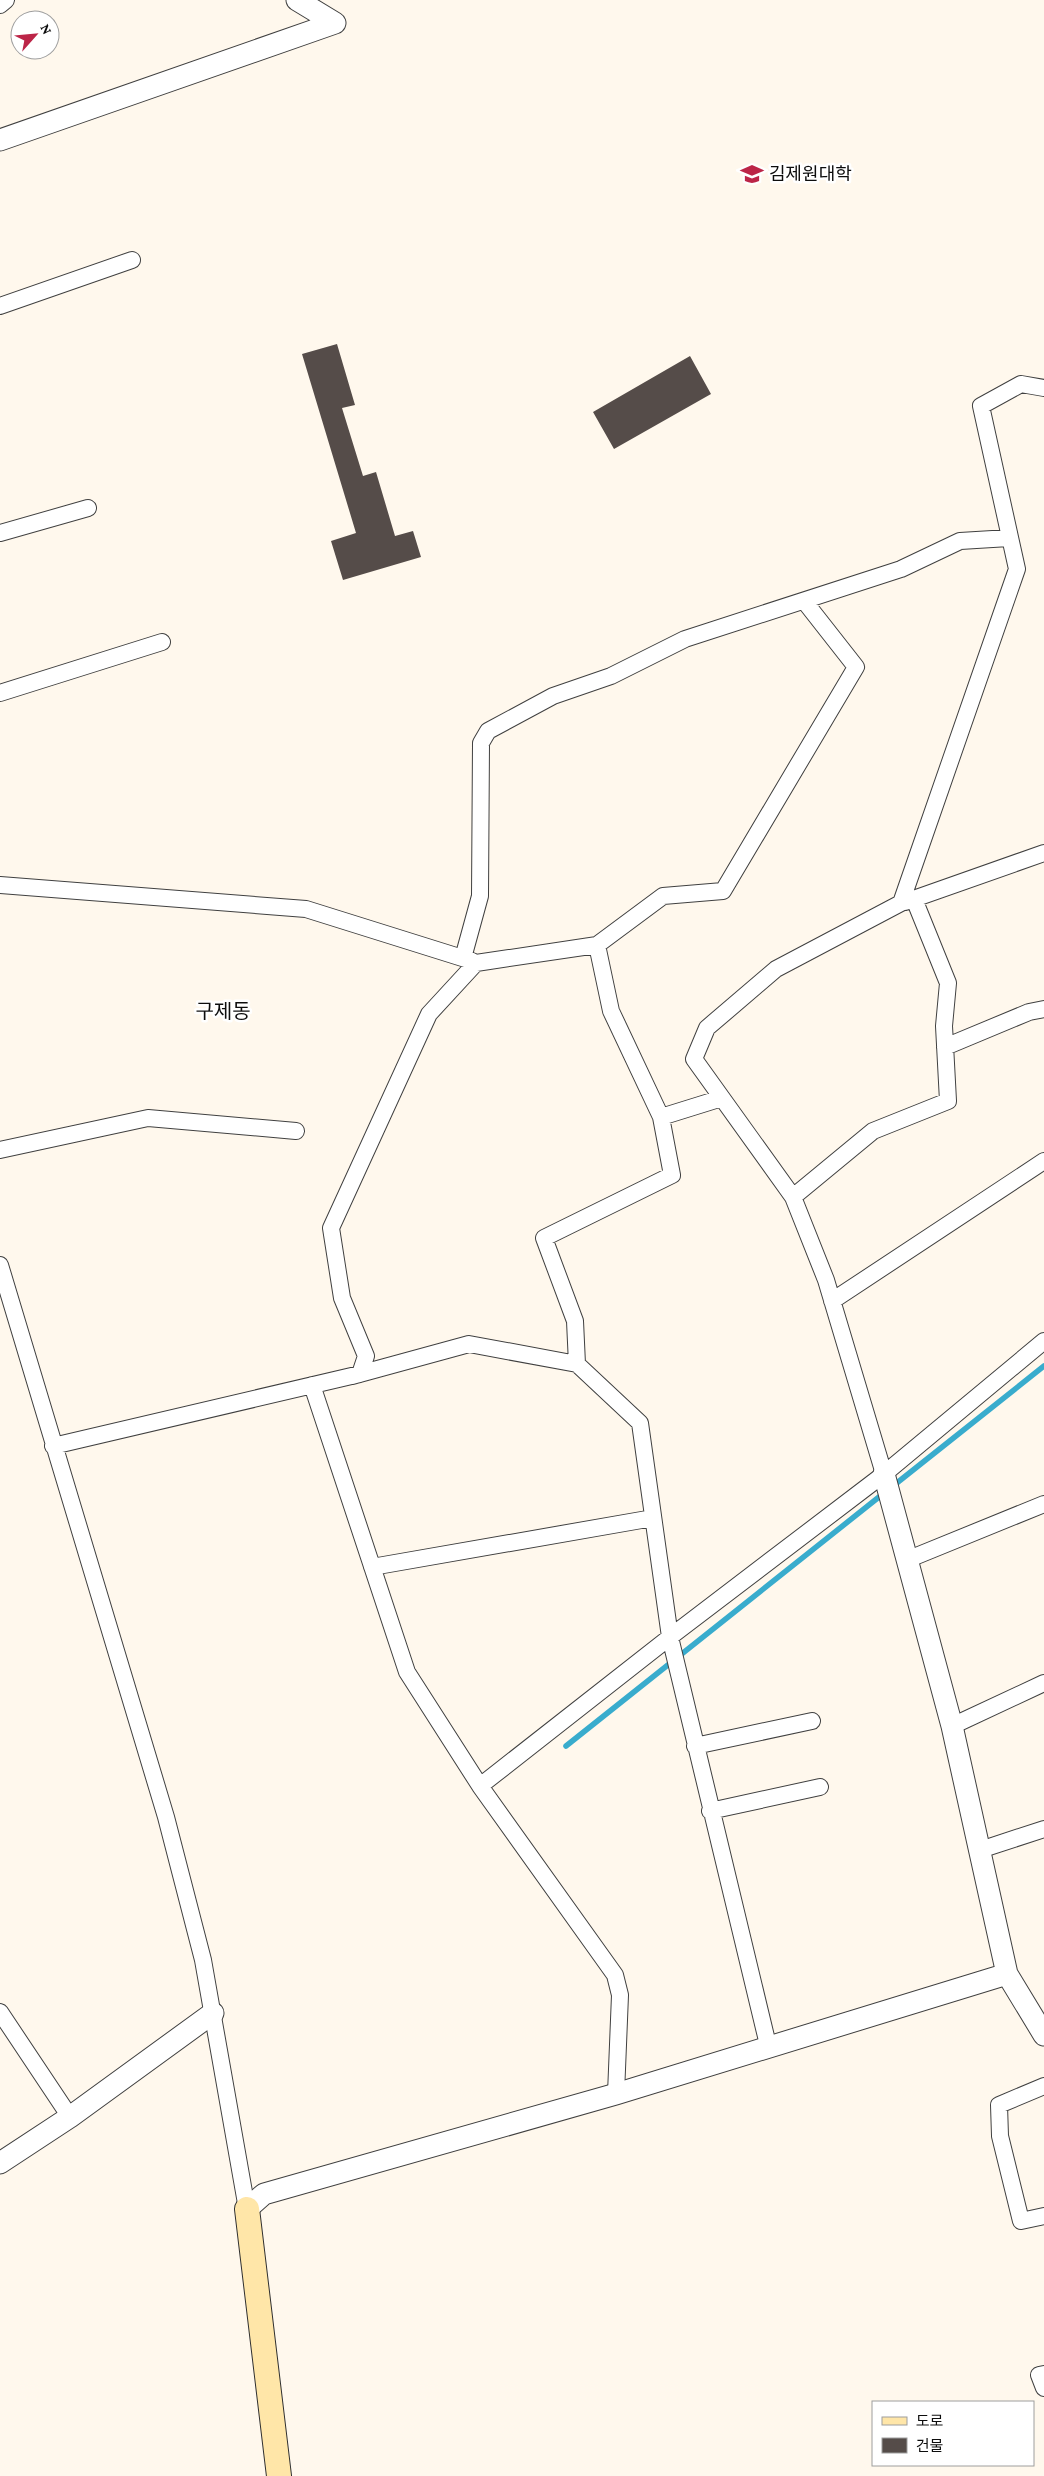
<svg xmlns="http://www.w3.org/2000/svg" width="1044" height="2476" viewBox="0 0 1044 2476" font-family="'Crimson Pro','Noto Sans KR',serif">
  <style>
    .lines { fill: none; stroke-linecap: round; stroke-linejoin: round }
    .stream { stroke: #39accd; stroke-width: 5.5 }
    .building { fill: #554c49 }
    .minor-casing { stroke: #404040; stroke-width: 18 }
    .tertiary-casing { stroke: #404040; stroke-width: 23 }
    .secondary-casing { stroke: #2f2f2f; stroke-width: 26 }
    .minor { stroke: #fff; stroke-width: 16 }
    .tertiary { stroke: #fff; stroke-width: 21 }
    .secondary { stroke: #ffe6a8; stroke-width: 24 }
    .labels { text-anchor: middle; stroke-width: 5; stroke-linejoin: round; paint-order: stroke }
    .poi-label { font-size: 18px; fill: #0d0d0d; stroke: #fff; text-anchor: start }
    .quarter-label { font-size: 20px; fill: #0d0d0d; stroke: #fff }
  </style>
  <rect width="100%" height="100%" fill="#fff8ed"/>
  <g class="lines">
    <path class="stream" d="M893,1486L1044,1366
      M566,1746L884,1493"/>
  </g>
  <path class="building" d="M337,344L355,405L342,408L363,476L376,472L395,536L413,531L421,557L343,580L331,541L356,533L302,354Z
    M690,356L711,394L614,449L593,412Z"/>
  <g class="lines">
    <defs>
      <path id="minor" d="M0,5L6,0
        M0,306L132,260
        M0,533L88,508
        M0,693L162,642
        M0,885L306,909L472,961
        M905,902L1044,853
        M597,945L611,1011L661,1117
        M463,958L480,896L481,743L488,731L553,696L611,676L685,639L901,569L960,541L1009,538
        M945,1047L1029,1012L1044,1009
        M722,1098L661,1117L672,1175L544,1238L575,1321L577,1364L640,1423L670,1637L769,2049
        M0,1150L148,1118L296,1131
        M793,1197L873,1131L948,1101L944,1026L948,983L914,899
        M0,1265L166,1817L203,1960L247,2209
        M832,1301L1044,1161
        M352,1376L469,1344L577,1364
        M312,1385L407,1672L480,1786L615,1975L620,1995L616,2094
        M53,1446L360,1374L366,1356L342,1298L331,1228L429,1014L476,963L597,945L663,896L723,891L856,667L805,602
        M884,1474L826,1280L793,1197L694,1059L707,1028L776,969L901,903L1017,569L981,406L1021,384L1044,388
        M909,1559L1044,1504
        M372,1567L653,1518
        M952,1726L1044,1683
        M695,1746L812,1721
        M480,1786L670,1637L884,1474L1044,1341
        M710,1811L820,1787
        M980,1850L1044,1829
        M0,2012L70,2117
        M1044,2086L999,2105L1000,2136L1021,2221L1044,2216
        M1044,2374L1039,2375L1044,2388"/>
      <path id="tertiary" d="M0,140L335,23L297,0
        M884,1474L952,1726L1007,1974L1044,2035
        M0,2163L70,2117L213,2013
        M247,2209L264,2194L616,2094L1007,1974"/>
      <path id="secondary" d="M247,2209L279,2476"/>
    </defs>
    <use href="#minor" class="minor-casing"/>
    <use href="#tertiary" class="tertiary-casing"/>
    <use href="#secondary" class="secondary-casing"/>
    <use href="#minor" class="minor"/>
    <use href="#tertiary" class="tertiary"/>
    <use href="#secondary" class="secondary"/>
  </g>
  <defs>
    <symbol id="university-bare" viewBox="-9 -9 18 18"><path d="M0-5L7-2L0 1L-7-2ZM-4 1L0 2.5L4 1V4Q0 6-4 4Z" fill="#bc2547" stroke="#fff" stroke-width="2.5" paint-order="stroke"/></symbol>
  </defs>
  <g fill-rule="evenodd">
    <use href="#university-bare" x="736" y="158" width="32" height="32"/>
  </g>
  <g class="labels">
    <g class="poi-label">
      <text x="769" y="180">김제원대학</text>
    </g>
    <g class="quarter-label">
      <text x="223" y="1018">구제동</text>
    </g>
  </g>
  <rect x="872" y="2401" width="162" height="65" fill="#ffffff" stroke="#9e9e9e"/>
  <rect x="882" y="2417" width="25" height="8" fill="#ffe6a8" stroke="#9e9e9e"/>
  <text x="916" y="2426" font-size="15" fill="#0d0d0d">도로</text>
  <rect x="882" y="2438" width="25" height="15" fill="#554c49" stroke="#9e9e9e"/>
  <text x="916" y="2451" font-size="15" fill="#0d0d0d">건물</text>
  <g transform="translate(35 35) rotate(63)"><circle r="24" fill="#ffffff" stroke="#9e9e9e"/>
  <path d="M0-4L9 19L0 12L-9 19Z" fill="#bc2547"/>
  <text y="-8" font-size="14" font-weight="bold" text-anchor="middle" fill="#0d0d0d">N</text>
  </g>
</svg>
